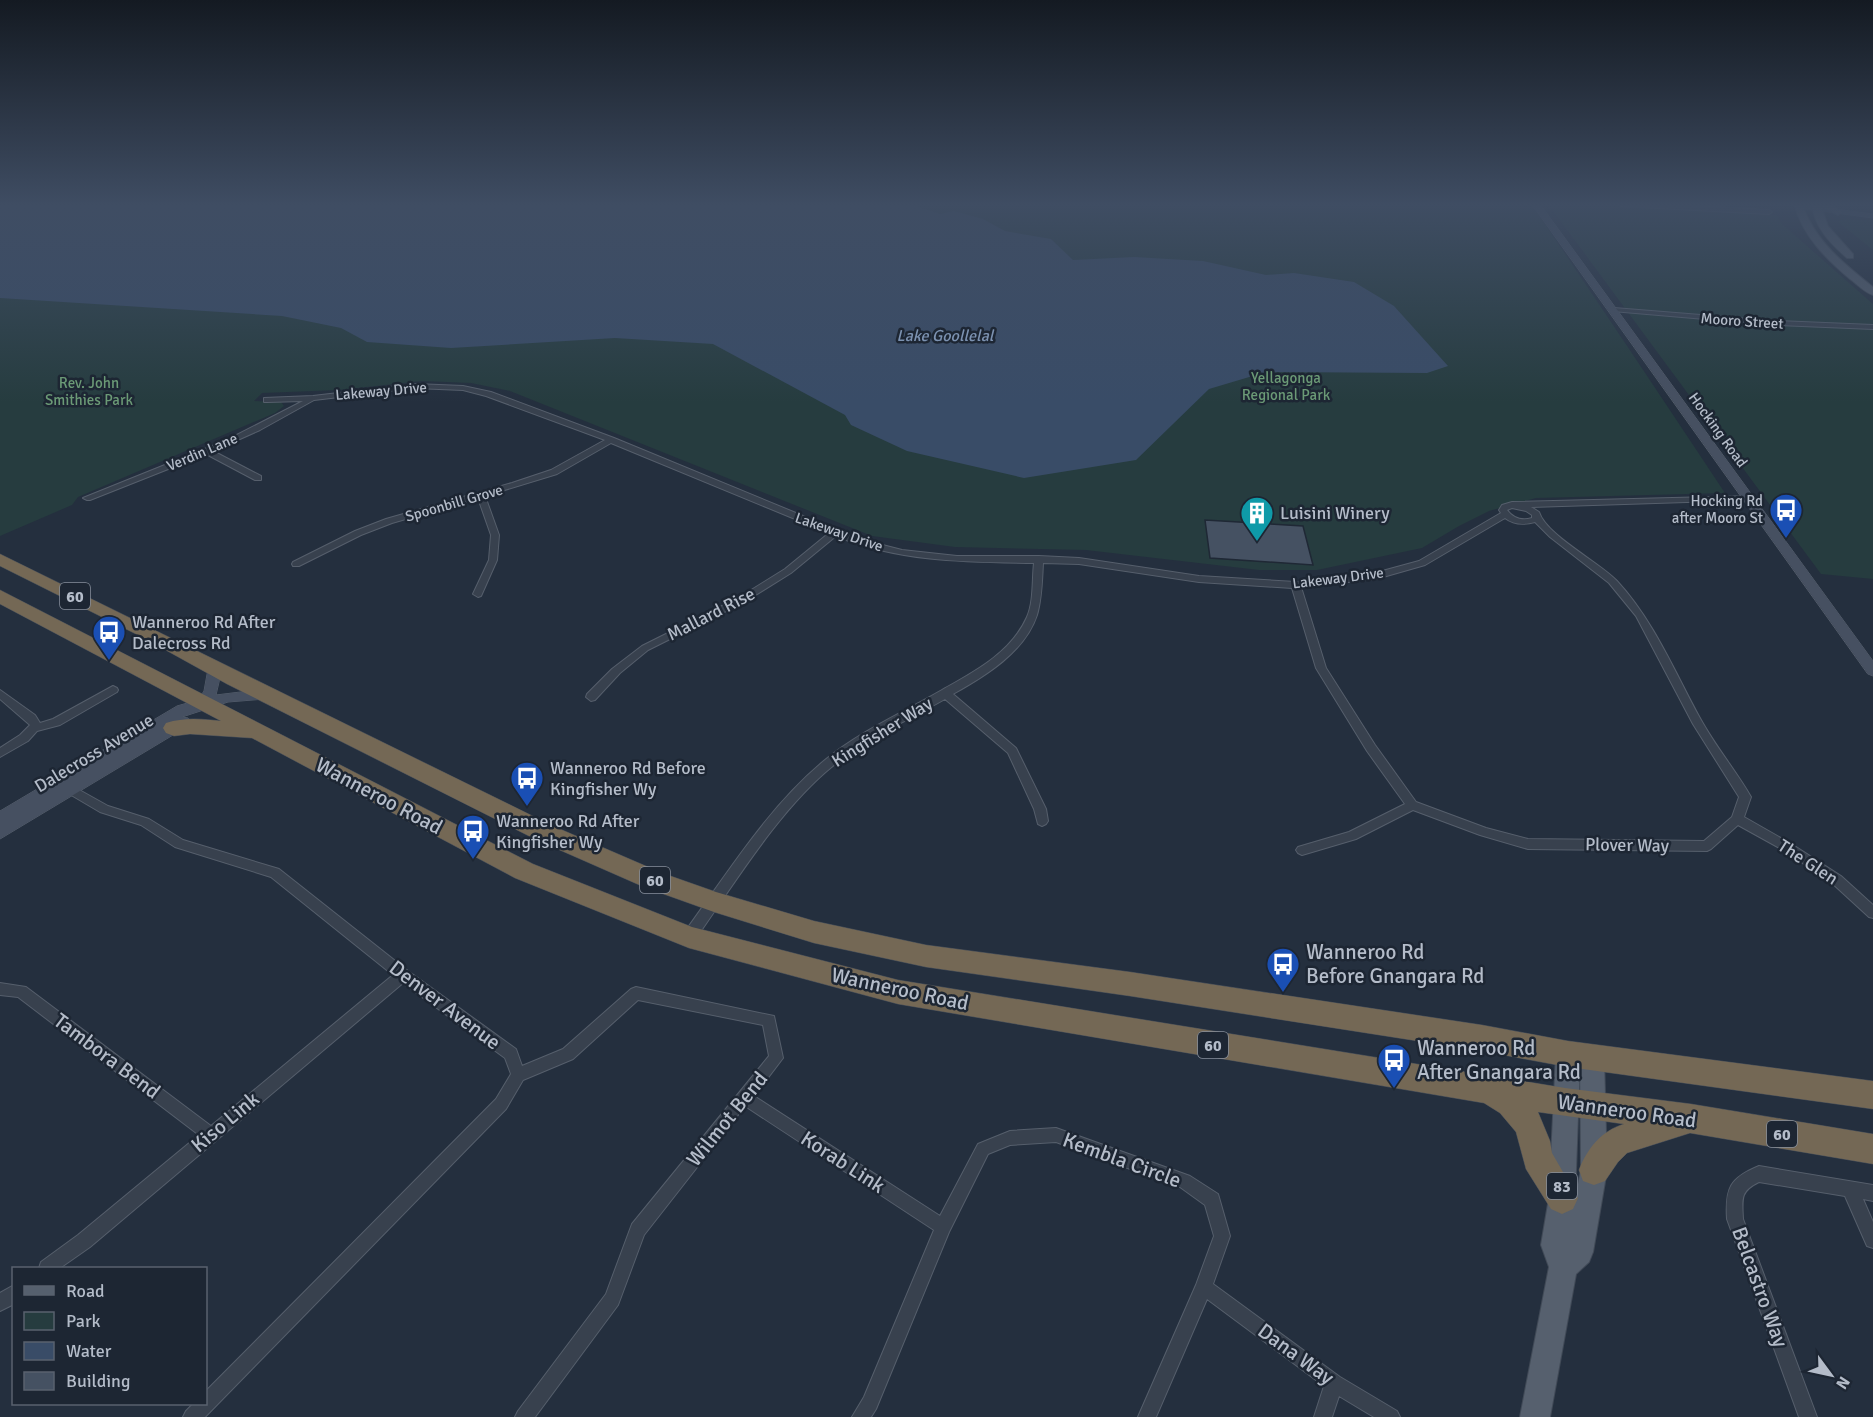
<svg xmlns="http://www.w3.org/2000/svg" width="1873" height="1417" viewBox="0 0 1873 1417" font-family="Signika,sans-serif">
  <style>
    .green { fill: #263c3f }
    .water { fill: #394c67 }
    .building { fill: #455162; stroke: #1f2835; stroke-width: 1.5 }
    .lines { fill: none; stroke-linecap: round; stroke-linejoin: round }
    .street-casing { stroke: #565f6c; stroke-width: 2 }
    .secondary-casing { stroke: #565f6c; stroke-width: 1 }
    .primary-casing { stroke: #414a57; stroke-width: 2 }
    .highway-casing { stroke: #434c59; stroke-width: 1 }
    .street { fill: #38414e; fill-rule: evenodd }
    .secondary { fill: #465061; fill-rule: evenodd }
    .primary { fill: #56606e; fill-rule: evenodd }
    .highway { fill: #746855; fill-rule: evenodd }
    .labels { text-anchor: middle; stroke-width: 5; stroke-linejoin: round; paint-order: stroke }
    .far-street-label { font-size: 15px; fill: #b4bcc9; stroke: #1d2633 }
    .far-park-label { font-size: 15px; fill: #6b9a76; stroke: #1d2633 }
    .far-poi-label { font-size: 15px; fill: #b4bcc9; stroke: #1d2633; text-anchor: end }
    .far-water-label { font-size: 16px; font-style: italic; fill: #7c92b1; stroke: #1d2633 }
    .shield { fill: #1d2633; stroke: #878f9c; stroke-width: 1.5 }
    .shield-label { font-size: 16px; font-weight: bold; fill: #b4bcc9 }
    .poi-label { font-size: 18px; fill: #b4bcc9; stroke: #1d2633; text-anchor: start }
    .street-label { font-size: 18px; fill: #b4bcc9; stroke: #1d2633 }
    .near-street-label { font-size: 21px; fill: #b4bcc9; stroke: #1d2633 }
    .near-poi-label { font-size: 21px; fill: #b4bcc9; stroke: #1d2633; text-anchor: start }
  </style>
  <rect width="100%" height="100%" fill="#242f3e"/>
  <path class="green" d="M0,204H1531C1597,300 1661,397 1725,493L1536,498L1489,511L1459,526L1422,548L1317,570H1259L1086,550L955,547L872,536L510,391L471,383L422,381L339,390L262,393L254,401L281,402L284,406L275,413L78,497L72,505L0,536Z
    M1548,204H1584L1777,215L1782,224L1873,304V579L1821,574Z
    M1844,219L1873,220V250L1838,222Z"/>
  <path class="water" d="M0,204H910L940,214L954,211L983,219L1005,231L1051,239L1073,260L1134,257L1203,261L1266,275L1294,273L1354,282L1394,306L1448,366L1427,373L1266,372L1209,389L1136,460L1024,478L907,451L851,425L845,415L713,344L615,338L451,348L367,342L341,328L282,316L0,298Z"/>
  <path class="building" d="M1205,520L1303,526L1313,565L1210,558Z"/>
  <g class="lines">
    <defs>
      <path id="street" d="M1618,204H1651L1769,210L1772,212L1769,214L1621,206Z
        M1614,308L1775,321L1873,325V329L1775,325L1612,311V309Z
        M415,384L463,386L491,392L614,438L859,539L902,550L957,556H1039L1079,558L1199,576L1296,582L1375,573L1419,561L1501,513L1499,510L1502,505L1512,502L1752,496V500H1749L1531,507L1539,512C1546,535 1599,562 1617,581C1654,621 1675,673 1701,720C1716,747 1736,771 1751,797L1744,817L1793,845L1841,876L1873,905V918L1869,917L1833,884L1785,851L1738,825L1711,849L1707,851L1528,849L1480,835L1413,810L1356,839L1302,855L1298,853L1296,850L1298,847L1349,832L1405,804L1367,751L1316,668L1292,588L1199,582L1079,564L1043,563C1042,580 1042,598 1037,615C1025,652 985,676 953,694L1016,748L1046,809L1048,821L1046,824L1042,826L1038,824L1034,809L1008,753L945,699C908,720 868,738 834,765C780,808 734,884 694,941L689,943L684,941L683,937L684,933C727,874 768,807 825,760C860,731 904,712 942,690C974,672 1011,653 1027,617C1034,601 1032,580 1034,563C967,562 899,562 836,536L791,573L746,601L648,650L620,673L595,700L591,701L586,697L587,694L612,669L642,646L740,597L785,569L829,533L611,443L557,474L485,496L499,535L497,560L481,596L478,597L473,594L489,560L491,535L478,498L392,523L361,535L299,566H293L292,564L293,562L355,531L386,519L512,483L551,470L605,440L486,396L463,390L415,388L314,400L260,430L213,451L261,476V480H255L206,454L90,500H87L83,498L227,440L303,401L267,402H264V398L313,396ZM1512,508L1526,511L1532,515V518C1522,521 1514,519 1507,510ZM1505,518C1514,525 1524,525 1535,522L1550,537L1609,583L1636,616L1693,724L1739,797L1732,817L1704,841L1528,839L1486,828L1416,802L1375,745L1326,668L1301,587L1376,579L1425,565Z
        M113,686L117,688L118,690L117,692L60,725L37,731L28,741L0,757V748L20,735L30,725L0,699V690L35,715L40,723L53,719Z
        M65,782L108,806L149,819L183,840L279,869L408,971L516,1049L522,1066L563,1049L631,989L636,987L774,1016L783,1058L754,1096L940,1216L978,1144L1010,1131L1056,1128L1190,1176L1218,1194L1230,1236L1213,1284L1340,1377L1397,1411L1400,1417H1374L1339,1396L1332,1417H1314L1324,1386L1207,1299L1156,1417H1138L1196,1285L1214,1236L1205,1205L1180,1187L1056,1142L1010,1145L988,1154L949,1232L876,1409L871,1417H852L864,1397L934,1230L745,1106L644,1235L618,1305L535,1417H515L518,1411L606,1294L632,1224L769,1056L763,1025L638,1000L573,1059L523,1080L506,1109L205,1417H183L186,1411L193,1404H206V1391L496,1099L511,1074L505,1058L403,983L90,1247L60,1268H39L41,1262L78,1235L199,1135L18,997L0,995V983L26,987L211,1126L393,975L271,877L175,847L141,825L100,812L61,789L59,786L61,783Z
        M1759,1166L1873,1185V1201L1863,1199L1873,1222V1248L1867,1246L1845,1196L1759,1182C1740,1191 1742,1199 1743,1219L1817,1417H1799L1727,1219C1725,1188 1730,1178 1759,1166Z
        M14,1285V1304L0,1311V1293Z"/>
      <path id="secondary" d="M1532,204H1540L1873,661V676L1868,674Z
        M1796,204L1873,214V218L1799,208Z
        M215,664L222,669L216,695L265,689L272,694L265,699L228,702L182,717L188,718L191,722L188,726L0,839V811L177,706L198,700L204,691L208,669Z"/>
      <path id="primary" d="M1794,204H1802C1815,241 1843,263 1873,287V295C1864,292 1857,284 1850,279C1825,258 1803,236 1794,204Z
        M1812,204C1824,204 1833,204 1842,212L1838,215L1821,206L1828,226L1853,254V258H1847C1830,243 1814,227 1812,204Z
        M1568,1043L1577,1046L1580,1056L1583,1049L1592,1046L1601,1049L1604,1057L1607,1170L1593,1252L1589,1262L1576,1274L1550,1417H1520L1549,1267L1541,1245L1549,1198L1556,1054L1559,1046ZM1580,1062L1581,1170L1575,1198Z"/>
      <path id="highway" d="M0,554L553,826L662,873L716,892L814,921L926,945L1130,972L1482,1025L1568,1041L1873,1081V1109L1568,1067L1482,1051L1130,996L926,967L814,943L714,912L644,887L537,840L227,684L144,638L0,566Z
        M0,590L533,864L692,927L898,980L1565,1088L1691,1104L1873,1134V1164L1690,1133L1627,1153L1618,1162L1605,1181L1594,1185L1583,1181L1579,1170C1587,1149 1601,1131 1624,1124L1538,1112L1550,1141L1552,1153L1578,1198L1573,1209L1562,1214L1551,1209L1526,1169L1516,1132L1500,1113L1484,1103L898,1004L689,948L515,878L252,738L190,734L174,736L166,733L163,728L166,723C185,717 202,719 221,721L0,604Z"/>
    </defs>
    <use href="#street" class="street-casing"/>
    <use href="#secondary" class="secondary-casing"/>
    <use href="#primary" class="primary-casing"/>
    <use href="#highway" class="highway-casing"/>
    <use href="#street" class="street"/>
    <use href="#secondary" class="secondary"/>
    <use href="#primary" class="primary"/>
    <use href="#highway" class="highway"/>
  </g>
  <linearGradient id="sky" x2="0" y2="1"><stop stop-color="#141a22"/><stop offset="0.51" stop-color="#3f4d63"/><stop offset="1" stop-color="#3f4d63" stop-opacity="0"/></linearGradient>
  <rect width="1873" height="402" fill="url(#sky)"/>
  <defs>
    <symbol id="bus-pin" viewBox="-11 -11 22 30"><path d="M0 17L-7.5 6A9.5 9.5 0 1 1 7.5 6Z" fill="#1a4fb4" stroke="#1d2633"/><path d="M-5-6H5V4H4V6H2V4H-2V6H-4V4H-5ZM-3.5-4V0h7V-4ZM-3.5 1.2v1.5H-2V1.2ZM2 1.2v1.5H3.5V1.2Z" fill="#fff"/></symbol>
    <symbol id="building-pin" viewBox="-11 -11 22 30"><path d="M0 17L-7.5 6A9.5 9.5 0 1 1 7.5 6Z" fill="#0f9aa8" stroke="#1d2633"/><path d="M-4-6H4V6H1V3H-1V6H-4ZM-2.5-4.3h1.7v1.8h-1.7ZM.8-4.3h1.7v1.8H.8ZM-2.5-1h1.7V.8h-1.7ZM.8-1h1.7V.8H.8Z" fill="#fff"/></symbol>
  </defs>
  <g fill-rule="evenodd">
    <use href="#bus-pin" x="1767" y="491" width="38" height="52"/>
    <use href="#building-pin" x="1238" y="494" width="38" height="52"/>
    <use href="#bus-pin" x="90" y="613" width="38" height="52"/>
    <use href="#bus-pin" x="508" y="759" width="38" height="52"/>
    <use href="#bus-pin" x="454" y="812" width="38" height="52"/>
    <use href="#bus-pin" x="1264" y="945" width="38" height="52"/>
    <use href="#bus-pin" x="1375" y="1041" width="38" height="52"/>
  </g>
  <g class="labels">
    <g class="far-street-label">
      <text transform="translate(1742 321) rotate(4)" y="5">Mooro Street</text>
      <text transform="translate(381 391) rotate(-5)" y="5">Lakeway Drive</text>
      <text transform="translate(1718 430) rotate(54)" y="5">Hocking Road</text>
      <text transform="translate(202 452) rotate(-23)" y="5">Verdin Lane</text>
      <text transform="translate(454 503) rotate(-16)" y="5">Spoonbill Grove</text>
      <text transform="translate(839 532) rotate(19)" y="5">Lakeway Drive</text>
      <text transform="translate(1338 578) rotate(-7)" y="5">Lakeway Drive</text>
    </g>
    <g class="far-park-label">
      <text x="1286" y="383">Yellagonga<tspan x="1286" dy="17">Regional Park</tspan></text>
      <text x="89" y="388">Rev. John<tspan x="89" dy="17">Smithies Park</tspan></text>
    </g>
    <g class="far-poi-label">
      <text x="1763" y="506">Hocking Rd<tspan x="1763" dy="17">after Mooro St</tspan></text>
    </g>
    <g class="far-water-label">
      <text x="945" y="341">Lake Goollelal</text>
    </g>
    <g class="shield">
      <rect x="60" y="583" width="30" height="26" rx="4.5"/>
      <rect x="640" y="867" width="30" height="26" rx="4.5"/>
      <rect x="1198" y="1032" width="30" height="26" rx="4.5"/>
      <rect x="1767" y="1121" width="30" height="26" rx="4.5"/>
      <rect x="1547" y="1173" width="30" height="26" rx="4.5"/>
    </g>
    <g class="shield-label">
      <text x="75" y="602">60</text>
      <text x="655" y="886">60</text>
      <text x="1213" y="1051">60</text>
      <text x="1782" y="1140">60</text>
      <text x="1562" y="1192">83</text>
    </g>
    <g class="poi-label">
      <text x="1280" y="519">Luisini Winery</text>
      <text x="132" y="628">Wanneroo Rd After<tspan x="132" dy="21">Dalecross Rd</tspan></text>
      <text x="550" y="774">Wanneroo Rd Before<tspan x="550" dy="21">Kingfisher Wy</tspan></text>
      <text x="496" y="827">Wanneroo Rd After<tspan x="496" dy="21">Kingfisher Wy</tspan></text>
    </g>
    <g class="street-label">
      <text transform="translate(711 614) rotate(-27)" y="6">Mallard Rise</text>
      <text transform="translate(882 732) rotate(-32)" y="6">Kingfisher Way</text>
      <text transform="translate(94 753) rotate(-31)" y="6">Dalecross Avenue</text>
      <text transform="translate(1627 845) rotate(1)" y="6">Plover Way</text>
      <text transform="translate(1808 862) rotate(33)" y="6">The Glen</text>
    </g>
    <g class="near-street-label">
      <text transform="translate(379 796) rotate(28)" y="7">Wanneroo Road</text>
      <text transform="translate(900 989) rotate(12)" y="7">Wanneroo Road</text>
      <text transform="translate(445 1005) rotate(37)" y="7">Denver Avenue</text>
      <text transform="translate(107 1056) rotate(37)" y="7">Tambora Bend</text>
      <text transform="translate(1627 1111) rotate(8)" y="7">Wanneroo Road</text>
      <text transform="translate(727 1119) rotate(-51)" y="7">Wilmot Bend</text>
      <text transform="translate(225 1122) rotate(-40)" y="7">Kiso Link</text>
      <text transform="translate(1122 1160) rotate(20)" y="7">Kembla Circle</text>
      <text transform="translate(843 1162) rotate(33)" y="7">Korab Link</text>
      <text transform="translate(1760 1287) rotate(70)" y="7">Belcastro Way</text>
      <text transform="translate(1296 1354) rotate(36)" y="7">Dana Way</text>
    </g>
    <g class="near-poi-label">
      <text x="1306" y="959">Wanneroo Rd<tspan x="1306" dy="24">Before Gnangara Rd</tspan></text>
      <text x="1417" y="1055">Wanneroo Rd<tspan x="1417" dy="24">After Gnangara Rd</tspan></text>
    </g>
  </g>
  <rect x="12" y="1267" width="195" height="138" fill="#1d2633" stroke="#59626f" stroke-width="1.5"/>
  <rect x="24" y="1286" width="30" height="9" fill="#56606e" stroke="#59626f" stroke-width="1.5"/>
  <text x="66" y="1297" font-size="18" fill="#b4bcc9">Road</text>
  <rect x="24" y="1312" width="30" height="18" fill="#263c3f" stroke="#59626f" stroke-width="1.5"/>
  <text x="66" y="1327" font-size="18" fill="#b4bcc9">Park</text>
  <rect x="24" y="1342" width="30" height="18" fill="#394c67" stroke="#59626f" stroke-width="1.5"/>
  <text x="66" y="1357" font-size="18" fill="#b4bcc9">Water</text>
  <rect x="24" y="1372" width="30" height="18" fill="#455162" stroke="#59626f" stroke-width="1.5"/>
  <text x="66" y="1387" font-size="18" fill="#b4bcc9">Building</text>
  <g transform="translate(1831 1375) rotate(123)" stroke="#1d2633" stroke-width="4.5" paint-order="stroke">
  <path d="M0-4.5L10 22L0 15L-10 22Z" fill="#b4bcc9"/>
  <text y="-9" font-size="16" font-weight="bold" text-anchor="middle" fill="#b4bcc9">N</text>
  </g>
</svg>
